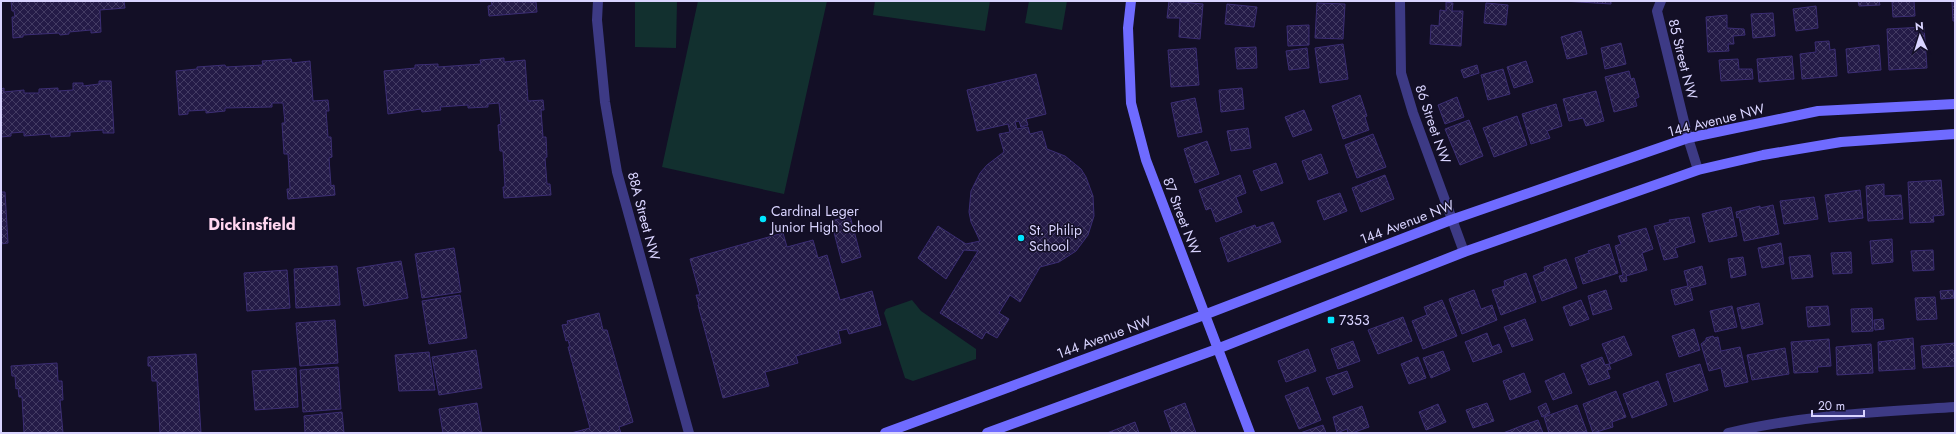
<svg xmlns="http://www.w3.org/2000/svg" width="1956" height="434" viewBox="0 0 1956 434" font-family="Jost,sans-serif">
  <style>
    .green { fill: #12302f }
    .building { fill: url(#building-cross-hatch); stroke: #3b2d73 }
    .lines { fill: none; stroke-linecap: round; stroke-linejoin: round }
    .street { stroke: #3d3a85; stroke-width: 10 }
    .secondary { stroke: #6f6bff; stroke-width: 10 }
    .poi-dot { fill: #00e5ff; stroke: #130f26; stroke-width: 1.5 }
    .labels { text-anchor: middle; stroke-width: 3; stroke-linejoin: round; paint-order: stroke }
    .street-label { font-size: 14px; fill: #d9d4ff; stroke: #130f26 }
    .poi-label { font-size: 14px; fill: #d9d4ff; stroke: #130f26; text-anchor: start }
    .quarter-label { font-size: 16px; font-weight: bold; fill: #ffd6f0; stroke: #130f26 }
  </style>
  <defs>
    <pattern id="building-cross-hatch" width="8" height="8" patternUnits="userSpaceOnUse"><rect width="8" height="8" fill="#241b47"/><path d="M0 0l8 8M0 8l8-8" fill="none" stroke="#433b63"/></pattern>
  </defs>
  <rect width="100%" height="100%" fill="#130f26"/>
  <path class="green" d="M635,1H677L676,48L635,47Z
    M698,1H827L784,194L662,167Z
    M875,1H990L985,31L873,15Z
    M1029,1H1067L1062,30L1025,23Z
    M912,300L921,311L976,349V359L913,381L905,378L884,313L886,309Z"/>
  <path class="building" d="M11,1H124L125,8L100,10L101,32L91,33V30L69,32V34L60,35L59,33L23,35V37L13,38L12,17H15L14,11H12Z
    M491,1L536,2L537,12L489,16L488,6L492,5Z
    M1169,1L1203,4L1200,39L1179,37L1180,18H1167Z
    M1563,1H1611V4Z
    M1858,1H1879L1880,5L1859,6Z
    M1892,1H1914L1915,16L1893,17Z
    M1952,1H1955V21H1953Z
    M1446,2L1453,3L1452,11H1463L1461,46L1430,44L1431,25L1439,26L1440,10L1446,11Z
    M1317,3L1345,4L1343,39L1315,38Z
    M1486,3L1508,5L1506,25L1484,23Z
    M1227,4L1257,7L1254,27L1225,24Z
    M1816,6L1818,28L1796,31L1793,9Z
    M1773,13L1775,36L1753,38L1751,14Z
    M1727,15V28L1744,29L1745,35L1733,36L1734,44H1728L1729,51L1708,52L1706,17Z
    M1309,25V45L1288,46L1287,26Z
    M1924,27L1927,68L1889,70L1887,29Z
    M1581,31L1587,54L1567,59L1561,37Z
    M1829,41L1830,50L1835,49L1837,76L1802,79L1800,54L1816,52L1815,42Z
    M1621,43L1626,64L1605,69L1601,48Z
    M1343,44L1348,79L1320,83L1315,48Z
    M1879,45L1881,70L1848,73L1846,49Z
    M1256,47L1257,68L1237,69L1235,48Z
    M1196,48L1199,85L1171,87L1168,50Z
    M1307,48L1309,68L1289,70L1286,51Z
    M1792,56L1794,79L1759,82L1757,59Z
    M504,58V62L525,60L528,101L543,100L544,110H541L543,137H546L547,157L545,158L547,184H550L551,195L504,198L503,187H505L503,151H500L498,125L501,124L499,103L488,104V107L468,108V105L440,107L441,110L422,112L421,109L388,114L384,71L415,68V65L438,64V67L481,64L480,60Z
    M291,59L292,63L310,61L313,101L328,100L329,111H326L328,137H331L332,157L329,158L331,186L334,185L335,195L288,199L287,189H290L288,154H284L282,123H285L283,103H272V107L225,108V111L206,113V110L188,111V114L179,115L176,71L197,69V67L225,65L226,67L263,65L262,61Z
    M1738,59L1739,69H1752L1753,79L1721,81L1719,60Z
    M1526,61L1533,82L1514,88L1507,67Z
    M1477,65L1479,73L1464,78L1461,70Z
    M1503,69L1510,94L1488,100L1481,75Z
    M1629,71L1631,79L1634,78L1639,97L1635,99L1637,106L1614,112L1605,77Z
    M1036,74L1046,114L1026,119L1028,125L1021,127L1019,121L1015,122L1017,129L1028,127L1030,134L1042,131L1047,149L1065,156L1081,169L1086,177L1093,196L1094,216L1088,235L1076,251L1059,262L1040,267L1020,302L1010,295L999,313L1009,319L997,338L986,332L982,339L940,313L978,251L964,250L946,279L918,258L938,226L966,244L980,241L971,222L969,212L971,191L980,173L987,165L1004,152L999,134L1010,132L1008,124L977,131L967,90Z
    M99,81H111L114,133H103V130L70,132V136L51,137L50,134L24,136V132L11,133V136L1,137V89L4,88V92L24,90V93H39V89L58,88V91L73,90V83H83V86L99,84Z
    M1242,88L1244,109L1221,112L1219,90Z
    M1596,91L1604,121L1586,126L1583,118L1569,121L1563,99Z
    M1360,95L1367,116L1365,117L1369,130L1343,139L1332,106Z
    M1457,97L1464,117L1445,124L1438,105Z
    M1195,98L1202,132L1178,137L1171,103Z
    M1556,104L1562,126L1547,131L1550,138L1531,144L1522,114Z
    M1304,110L1312,130L1293,137L1285,117Z
    M1517,116L1527,145L1494,157L1483,128Z
    M1469,120L1483,156L1460,165L1445,129Z
    M1248,128L1251,148L1231,151L1227,131Z
    M1373,134L1386,167L1357,178L1345,145Z
    M1207,141L1219,174L1195,183L1184,149Z
    M1321,154L1328,173L1309,180L1302,161Z
    M1276,163L1283,183L1261,191L1253,171Z
    M1240,175L1246,193L1236,197L1242,212L1216,222L1211,208L1206,210L1199,190Z
    M1385,175L1394,199L1361,212L1352,188Z
    M1941,180L1944,215L1933,216L1934,222L1910,223L1908,182Z
    M1884,184V196L1901,195L1903,219L1868,221L1866,186Z
    M1860,190L1863,218L1829,222L1825,195Z
    M1,192H5L8,243L1,244Z
    M1340,193L1347,211L1324,220L1317,201Z
    M1814,197L1818,219L1784,224L1780,201Z
    M1773,205L1779,234L1744,241L1739,217L1737,218L1736,212L1760,206V208Z
    M1731,207L1737,236L1709,242L1702,214Z
    M850,216L861,257L842,263L831,221Z
    M1689,217L1695,242L1675,248L1678,257L1664,260L1654,226L1670,222L1669,220Z
    M1273,222L1281,242L1228,262L1220,238L1255,225L1256,228Z
    M1646,228L1653,249L1642,253L1647,270L1626,276L1627,281L1621,282L1619,276L1623,275L1615,246L1621,244L1618,236Z
    M783,233L787,247L813,240L818,258L827,255L840,300L872,291L881,325L849,334L847,329L838,331L841,343L796,356L798,363L765,372L769,386L723,398L698,305H699L696,295H700L690,259Z
    M1892,239L1893,262L1872,264L1870,241Z
    M1781,243L1784,264L1762,268L1758,248Z
    M1609,244L1618,273L1583,284L1575,258L1589,253L1588,251Z
    M454,248L461,292L422,298L415,254Z
    M1933,250L1934,270L1913,271L1911,251Z
    M1851,252L1852,273L1833,274L1831,253Z
    M1810,255L1813,277L1792,279L1789,257Z
    M1743,257L1746,275L1731,278L1728,259Z
    M1566,259L1577,288L1542,301L1533,276L1545,271L1544,267Z
    M401,261L408,298L364,306L357,268Z
    M337,266L340,305L296,308L294,269Z
    M1702,266L1706,284L1690,288L1693,300L1675,305L1671,290L1688,286L1684,271Z
    M287,270L290,308L247,311L244,273Z
    M1526,273L1536,302L1501,315L1492,290L1505,286L1504,281Z
    M1474,290L1481,309L1492,305L1497,320L1462,334L1449,299Z
    M1606,290L1612,309L1593,315L1588,296Z
    M1953,290L1954,298L1941,299L1940,291Z
    M460,295L467,338L429,344L422,301Z
    M1935,297L1937,319L1917,320L1915,298Z
    M1442,300L1457,336L1423,349L1412,321L1427,315L1424,307Z
    M1581,300L1589,319L1570,326L1563,307Z
    M1759,303L1763,324L1742,329L1737,308Z
    M1732,306L1737,327L1715,332L1710,311Z
    M1828,306L1830,325L1808,327L1806,307Z
    M1872,308L1873,331L1852,332L1851,309Z
    M599,313L603,330H607L633,422L619,427L621,433H571L590,428L568,347H570L568,340L566,341L562,325L568,324L567,321Z
    M1403,317L1412,341L1378,354L1368,330Z
    M1525,319L1533,340L1512,347L1504,327Z
    M1883,319L1884,329L1875,330L1874,320Z
    M335,320L338,363L300,366L296,323Z
    M1694,329L1700,350L1679,357L1672,336Z
    M1487,333L1492,347L1499,344L1502,352L1473,362L1465,342Z
    M1624,336L1632,355L1610,364L1602,344Z
    M1713,336L1714,338L1718,337L1721,351L1740,347L1748,382L1725,387L1721,368L1709,371L1701,344L1706,340V338Z
    M1913,338L1915,369L1879,371L1878,342Z
    M1829,339L1831,366L1817,367L1818,372L1794,373L1791,342Z
    M1353,341L1360,361L1338,369L1331,349Z
    M1955,343V366L1923,368L1921,346Z
    M1871,344L1873,373L1837,375L1836,347Z
    M1785,348L1789,374L1752,380L1747,355Z
    M1308,349L1316,371L1286,382L1278,361Z
    M476,350L482,388L439,395L432,357Z
    M1443,351L1450,370L1431,378L1423,358Z
    M429,352L435,390L399,391L395,355Z
    M196,354L201,433H160L157,381H152L151,366H148V357Z
    M1418,357L1426,378L1409,384L1401,364Z
    M1602,357L1605,365L1609,364L1611,369L1607,370L1610,378L1589,385L1581,365Z
    M57,363L58,381H62L63,400H60L63,433H24L22,397H19L18,388L16,389L15,376H12L11,366Z
    M1700,364L1708,390L1674,402L1666,374Z
    M338,367L341,409L303,412L300,370Z
    M296,368L298,407L255,410L252,371Z
    M1347,371L1353,387L1333,395L1326,378Z
    M1524,373L1531,392L1510,400L1503,381Z
    M1564,373L1572,393L1553,400L1545,381Z
    M1658,381L1667,405L1632,418L1623,394Z
    M1308,387L1321,420L1299,429L1285,396Z
    M1616,391L1626,417L1612,422L1613,427L1593,433L1583,404Z
    M477,403L482,433H443L439,409Z
    M1185,403L1196,433H1172L1164,411Z
    M1487,403L1494,421L1473,428L1466,410Z
    M1546,403L1550,413L1542,417L1538,407Z
    M1438,404L1446,422L1426,430L1419,412Z
    M1577,405L1587,432L1549,433L1544,417Z
    M1362,406L1369,427L1352,433H1348L1347,429L1337,433L1333,417Z
    M342,412L344,433H305L304,416Z
    M1538,420L1543,433H1503L1521,426Z
    M1135,422L1139,433H1107Z
    M1323,425L1326,433H1300Z"/>
  <g class="lines">
    <path class="street" d="M598,1L597,20L605,102L617,172L689,433
      M1400,1L1401,73L1413,113L1464,252
      M1661,1L1657,11L1688,138L1698,170
      M1728,433C1803,415 1878,412 1955,407"/>
    <path class="secondary" d="M1131,1L1128,28L1131,103L1146,160L1250,433
      M885,433L1204,315L1451,220L1688,138L1818,111L1955,104
      M987,433L1217,349L1464,252L1698,170L1763,155L1841,142L1955,134"/>
  </g>
  <g class="poi-dot">
    <circle cx="763" cy="219" r="4"/>
    <circle cx="1021" cy="238" r="4"/>
    <rect x="1327" y="316" width="8" height="8" rx="2"/>
  </g>
  <g class="labels">
    <g class="street-label">
      <text transform="translate(1683 59) rotate(76)" y="5">85 Street NW</text>
      <text transform="translate(1716 120) rotate(-14)" y="5">144 Avenue NW</text>
      <text transform="translate(1433 124) rotate(71)" y="5">86 Street NW</text>
      <text transform="translate(644 216) rotate(75)" y="5">88A Street NW</text>
      <text transform="translate(1182 216) rotate(69)" y="5">87 Street NW</text>
      <text transform="translate(1407 222) rotate(-21)" y="5">144 Avenue NW</text>
      <text transform="translate(1104 337) rotate(-20)" y="5">144 Avenue NW</text>
    </g>
    <g class="poi-label">
      <text x="771" y="216">Cardinal Leger<tspan x="771" dy="16">Junior High School</tspan></text>
      <text x="1029" y="235">St. Philip<tspan x="1029" dy="16">School</tspan></text>
      <text x="1339" y="325">7353</text>
    </g>
    <g class="quarter-label">
      <text x="252" y="230">Dickinsfield</text>
    </g>
  </g>
  <rect width="1956" height="434" fill="none" stroke="#d9d4ff" stroke-width="4"/>
  <g transform="translate(1920 36) rotate(356)" stroke="#130f26" stroke-width="3" paint-order="stroke">
  <path d="M0-3L7 15L0 10L-7 15Z" fill="#d9d4ff"/>
  <text y="-6" font-size="11" font-weight="bold" text-anchor="middle" fill="#d9d4ff">N</text>
  </g>
  <path d="M1812 410v6h52v-6" fill="none" stroke="#d9d4ff" stroke-width="2"/>
  <text x="1818" y="410" font-size="12" fill="#d9d4ff" stroke="#130f26" stroke-width="3" paint-order="stroke">20 m</text>
</svg>
